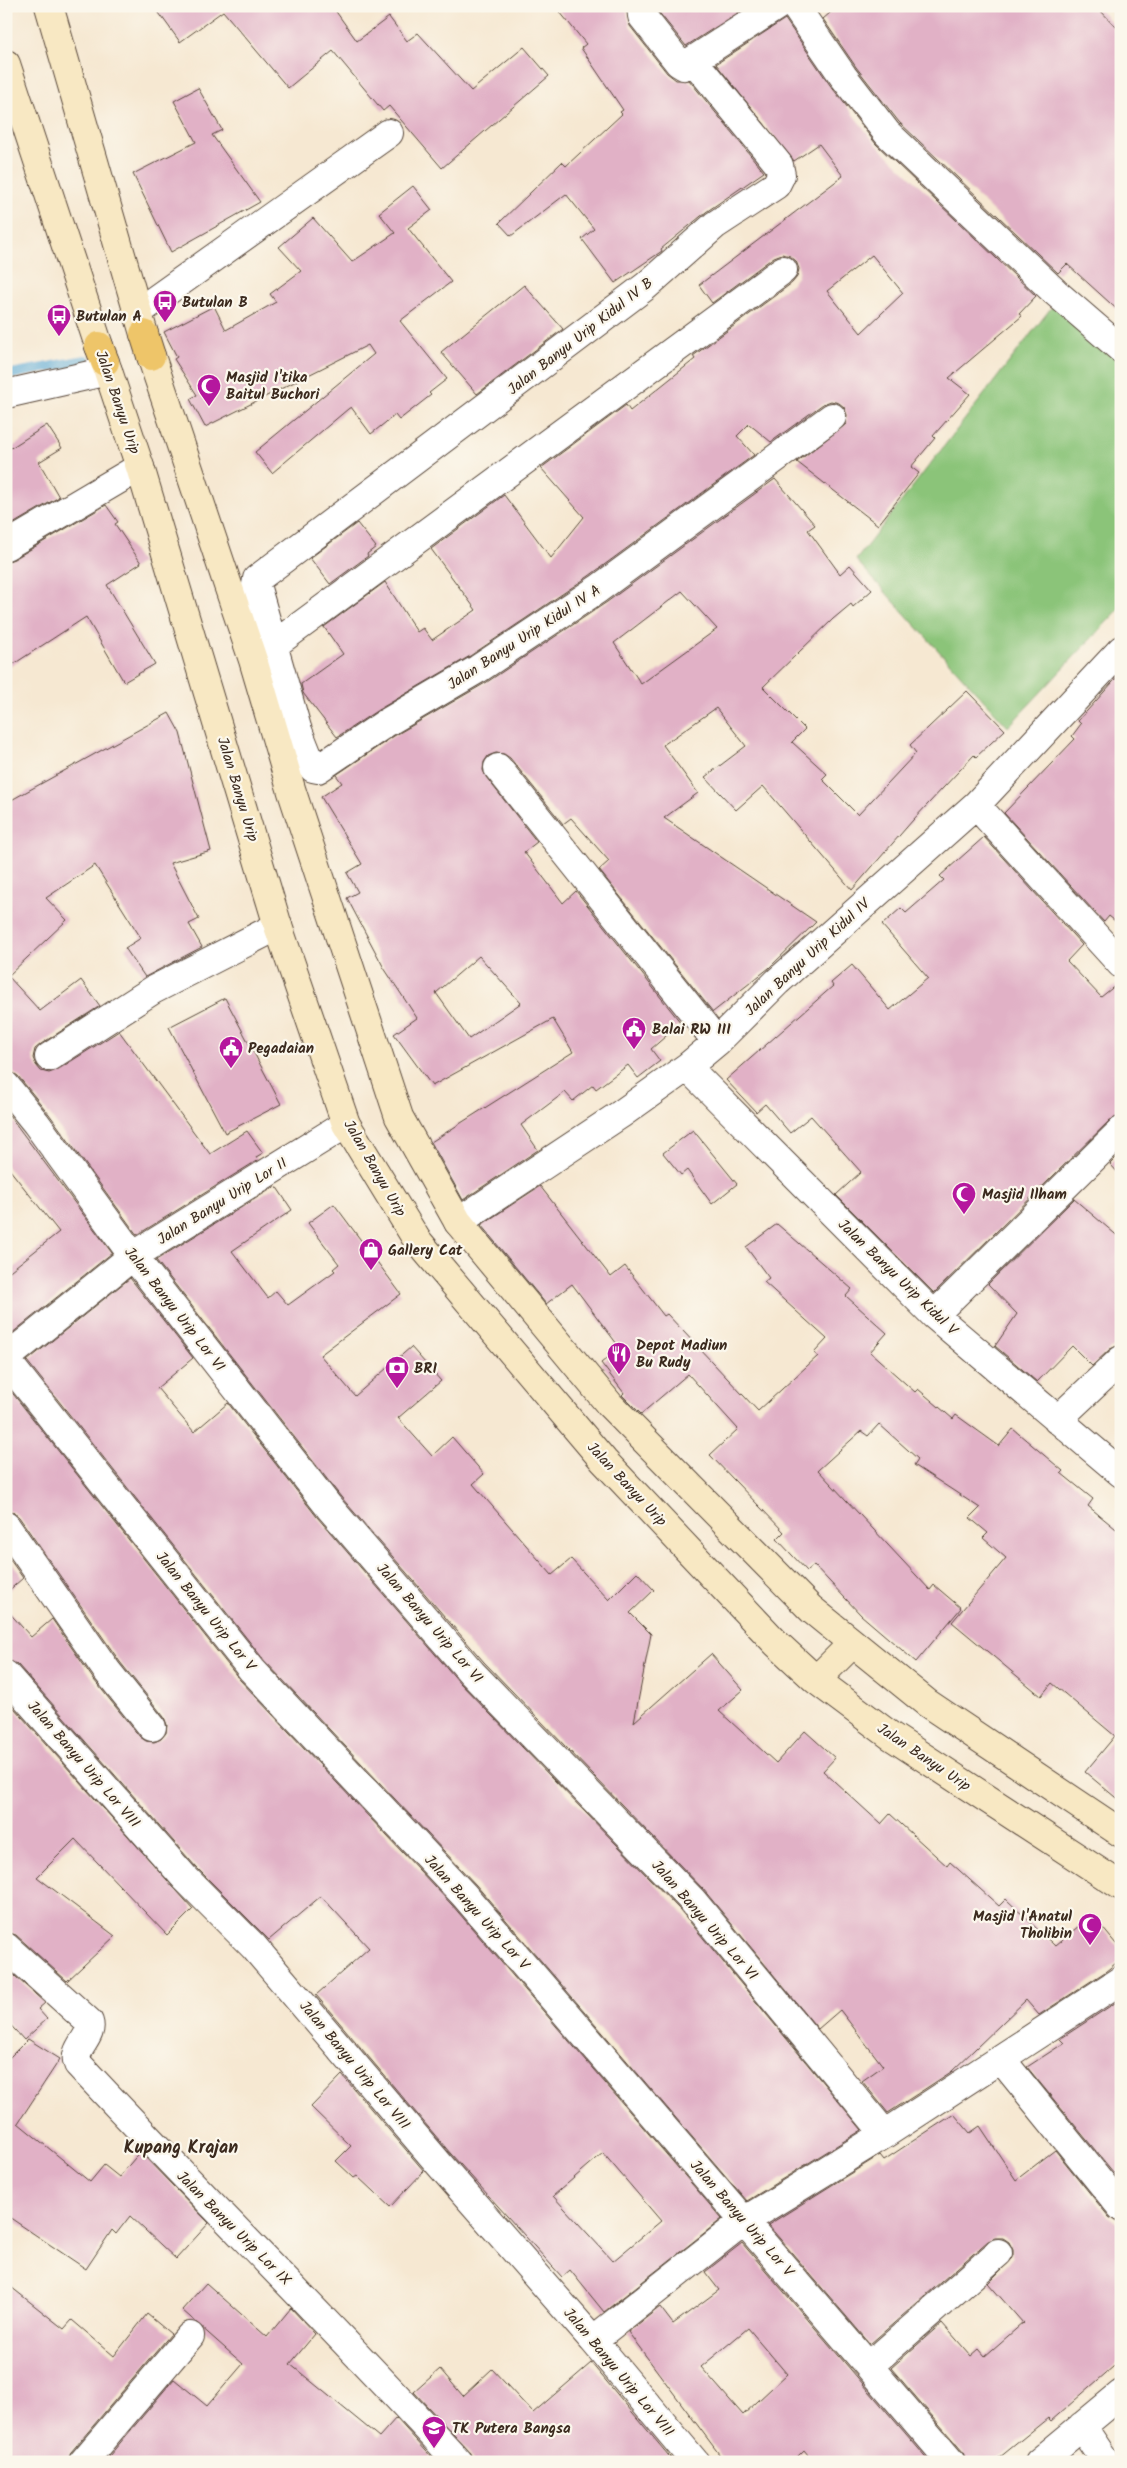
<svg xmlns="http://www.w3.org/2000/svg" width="1127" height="2468" viewBox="0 0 1127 2468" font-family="Kalam,sans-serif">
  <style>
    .green { fill: #8bc479; stroke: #63774c }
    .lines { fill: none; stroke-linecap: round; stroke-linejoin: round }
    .stream { stroke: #5ba9d4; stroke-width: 10 }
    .building { fill: #e1b1c6; fill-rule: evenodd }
    .minor-casing { stroke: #574639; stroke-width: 30 }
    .secondary-casing { stroke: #574639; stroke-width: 30 }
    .primary-casing { stroke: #574639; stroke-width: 30 }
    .minor { stroke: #fff; stroke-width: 28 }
    .secondary { stroke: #f8e8c3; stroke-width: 28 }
    .primary { stroke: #eec569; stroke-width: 28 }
    .labels { text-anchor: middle; stroke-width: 4.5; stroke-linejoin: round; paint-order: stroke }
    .poi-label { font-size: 15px; font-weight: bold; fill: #3b2a1e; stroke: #fbf7ec; text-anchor: start }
    .street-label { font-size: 15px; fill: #3b2a1e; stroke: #fbf7ec }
    .quarter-label { font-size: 18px; font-weight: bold; fill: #3b2a1e; stroke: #fbf7ec }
  </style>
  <rect width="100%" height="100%" fill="#fbf7ec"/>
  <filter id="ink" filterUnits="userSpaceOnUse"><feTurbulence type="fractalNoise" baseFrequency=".02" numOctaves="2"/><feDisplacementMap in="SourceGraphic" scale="10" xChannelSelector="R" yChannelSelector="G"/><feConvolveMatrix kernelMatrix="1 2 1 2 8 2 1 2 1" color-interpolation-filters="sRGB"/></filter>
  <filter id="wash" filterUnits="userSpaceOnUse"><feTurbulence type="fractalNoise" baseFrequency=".0096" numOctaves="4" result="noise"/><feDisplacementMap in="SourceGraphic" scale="20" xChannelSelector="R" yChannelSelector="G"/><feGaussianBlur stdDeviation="1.12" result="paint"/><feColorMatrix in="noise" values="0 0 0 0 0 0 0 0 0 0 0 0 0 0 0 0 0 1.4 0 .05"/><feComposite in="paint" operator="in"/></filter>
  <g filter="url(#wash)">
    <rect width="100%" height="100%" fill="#f6e8d2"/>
    <path class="green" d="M1054,304L1121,363V607L1008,727L856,560Z"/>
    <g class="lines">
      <path class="stream" d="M6,375L86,360"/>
    </g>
    <g id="blocks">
      <path class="building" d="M154,6H332L357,41L389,17L407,41L418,33L471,91L524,47L549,76L442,168L389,106L383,111L333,51L288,88L223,11L180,42Z
        M555,6H626L630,26L667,73L676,80H689L764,172L706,212L661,249L662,251L615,283L582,239L594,229L566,194L511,236L499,223L562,162L566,166L622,114L620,112L623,110L581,48L586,44Z
        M657,6H747V7L686,46L657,10Z
        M838,6H1096L1121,32V313L1067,264L1058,273L899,122L856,67L823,19Z
        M785,19L830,85L876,144L1036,296L1019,314L1022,316L949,378L970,394L933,436L935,438L911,467L919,473L878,525L797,462L846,424L847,415L844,407L839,403L831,401L823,404L771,442L749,424L737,436L754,455L589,576L470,656L378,710L337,737L303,693L301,684L343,654L324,627L385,582L417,632L423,628L432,640L476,610L431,549L504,495L551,558L584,517L541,468L626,405L630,411L695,359L693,356L792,283L797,277L799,269L796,261L790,256L782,254L774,257L712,303L699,285L843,176L819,144L794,161L716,64ZM872,255L903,293L861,333L827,291Z
        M198,88L222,130L212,135L260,202L171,252L133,174L196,142L174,101Z
        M413,186L432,210L408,228L451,282L400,321L447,379L429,393L431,395L399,420L395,415L371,434L351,407L348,409L272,473L255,452L374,354L368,345L205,427L190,399L197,395L174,359L177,357L164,332L214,306L226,330L276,302L270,294L301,271L279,247L313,218L352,262L395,233L379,213Z
        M524,285L563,329L477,394L441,352Z
        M47,425L62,448L39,462L59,497L6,528V451Z
        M775,479L815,525L808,530L840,574L850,565L872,590L853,607L851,604L833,619L763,687L805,729L792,742L827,774L822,779L858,815L916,753L910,745L967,691L1005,730L976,757L974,755L913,820L852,890L763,786L736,810L705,777L746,746L716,708L663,745L698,793L664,818L816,922L769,968L713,1012L599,870L609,861L571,818L563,824L510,758L504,754L496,753L488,756L484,762L483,770L486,777L537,842L524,852L563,903L576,891L681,1023L651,1049L660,1061L638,1078L628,1065L596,1089L593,1085L573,1101L565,1092L521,1125L538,1150L463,1200L431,1142L573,1052L553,1019L432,1086L394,1034L417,1018L384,968L347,898L358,892L347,873L362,864L321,797L342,783L336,775L394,736L487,682L607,602ZM682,591L717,629L641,684L614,643ZM479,956L521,1003L469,1039L436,993Z
        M106,505L118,522L115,524L141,563L107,585L155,664L124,682L86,617L6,669V562L14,559Z
        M357,523L376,547L367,554L368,556L330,584L310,558Z
        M1121,673V926L1109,916L1104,922L1004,813L1075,739L1072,736L1081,724L1078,721Z
        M169,713L180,733L211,851L170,863L199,919L189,924L202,947L145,977L125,948L141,938L95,865L46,898L67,920L8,976L40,1011L81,980L100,1006L41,1044L35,1049L33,1058L36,1065L41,1071L49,1073L57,1070L119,1031L210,1154L247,1131L263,1153L256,1157L258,1160L137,1235L49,1114L18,1076L6,1068V803Z
        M984,837L1082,945L1067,961L1101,997L1121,981V1116L1110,1120L934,1293L836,1195L861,1172L811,1116L790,1133L765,1104L756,1112L726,1080L833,986L831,983L852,965L890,1010L928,978L882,925L901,908L906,913L944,880L940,876Z
        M225,998L281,1104L225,1133L169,1027Z
        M9,1115L112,1253L6,1338V1274L59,1232L6,1165V1117Z
        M693,1130L737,1184L712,1204L687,1170L681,1175L663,1153Z
        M1121,1153V1176L1110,1164Z
        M276,1186L292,1210L232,1251L268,1298L276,1291L288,1305L335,1271L333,1269L339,1264L308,1223L334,1204L401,1294L320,1355L355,1396L411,1347L441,1381L398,1418L432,1456L452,1437L484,1474L473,1484L552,1575L571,1559L609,1600L637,1572L654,1590L630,1613L651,1634L634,1722L711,1654L743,1690L719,1711L776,1763L805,1731L835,1758L823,1771L881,1824L890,1814L947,1866L950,1862L999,1906L1006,1899L1055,1946L1092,1915L1121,1950V1959L1105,1972L1039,2015L1026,2000L951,2072L888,2113L862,2081L883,2066L840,2010L818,2029L703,1889L484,1662L341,1497L156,1260Z
        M540,1186L611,1277L625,1266L664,1316L667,1314L758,1411L818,1356L814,1353L827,1339L764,1282L769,1278L746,1247L777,1224L852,1289L846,1296L887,1333L870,1352L915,1392L918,1389L953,1419L956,1415L999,1446L1013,1429L1063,1471L1061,1473L1093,1499L1088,1506L1121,1533V1802L1085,1772L1115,1736L1052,1683L1041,1696L952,1622L1006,1558L983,1538L988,1533L970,1518L980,1508L914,1465L918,1459L879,1424L868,1436L861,1431L818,1470L930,1590L934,1585L961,1608L916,1662L861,1615L814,1565L807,1571L777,1539L784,1532L710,1455L738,1429L688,1374L641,1414L622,1395L624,1393L601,1363L620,1348L572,1284L546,1304L481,1225Z
        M1074,1199L1121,1239V1345L1110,1349L1092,1366L1072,1346L1037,1382L995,1346L1017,1314L988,1284Z
        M130,1278L193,1358L157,1388L194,1432L228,1403L317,1517L460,1683L680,1910L862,2130L747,2201L476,1885L264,1660L27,1361Z
        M6,1385L240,1680L452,1905L722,2219L604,2312L570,2270L562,2277L544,2257L451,2154L316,1995L369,1948L321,1896L269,1940L196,1867L18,1665L6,1660V1609L31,1637L52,1619L94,1680L140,1737L146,1741L154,1742L161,1739L166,1733L167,1725L164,1717L120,1662L19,1517L13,1512L6,1511ZM603,2153L661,2221L613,2261L553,2196Z
        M6,1554L23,1578L6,1593Z
        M6,1699L193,1909L167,1935L75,1839L37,1877L115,1936L67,1981L16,1935L6,1932Z
        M6,1968L45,2003L38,2009L47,2019L24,2040L6,2020Z
        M1121,1999V2176L1118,2178L1027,2067L1064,2043L1060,2039Z
        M28,2039L60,2059L18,2123L90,2182L104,2165L119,2177L140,2152L209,2223L176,2259L130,2216L116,2234L112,2230L86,2269L6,2215V2061Z
        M342,2075L424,2171L390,2207L357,2176L354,2178L336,2161L351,2146L311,2107Z
        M954,2114L970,2133L980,2126L1016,2180L1055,2150L1109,2217L1121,2225V2360L1051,2421L1048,2418L994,2462H966L963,2452L891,2368L942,2323L971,2356L979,2349L985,2356L1023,2323L988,2283L1013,2258V2250L1009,2242L1003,2238H995L988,2241L870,2344L768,2225L880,2155L884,2160Z
        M742,2243L930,2462H814L804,2450L792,2462H725L628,2332L660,2307L673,2324L719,2290L705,2272ZM748,2328L787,2374L743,2415L701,2367Z
        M6,2283L64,2329L72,2320L114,2356L147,2314L171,2334L71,2452L68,2462H17L6,2453Z
        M206,2283L267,2337L291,2308L315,2334L290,2364L379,2437L396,2418L436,2462H104L174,2379L207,2406L243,2364L182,2310Z
        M591,2363L674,2462H473L469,2451L414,2392L440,2369L463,2396L492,2369L533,2413Z"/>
    </g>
  </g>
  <g filter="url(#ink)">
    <use href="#blocks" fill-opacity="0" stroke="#574639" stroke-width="1"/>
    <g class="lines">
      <defs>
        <path id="minor" d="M641,6L642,16L679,63L684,66L777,6
          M795,6L843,76L887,133L1055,292L1121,349
          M693,60L779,165L781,175L776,185L715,225L646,286L257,579L256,585L297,728L313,768L318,769L386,723L478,669L598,589L832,417
          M138,312L389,133
          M6,394L108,371
          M6,546L140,467
          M259,656L783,270
          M498,768L717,1042
          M976,805L1121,964
          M49,1057L153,990L278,926
          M687,1067L934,1315L1121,1473
          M6,1086L36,1123L133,1256L329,1507L472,1673L692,1900L885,2134
          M458,1222L621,1114L687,1067L717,1042L777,982L976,805L1121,650
          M934,1315L1121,1131
          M6,1358L133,1256L346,1124
          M6,1360L252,1670L464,1895L951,2462
          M1057,1420L1121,1360
          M6,1526L107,1671L152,1727
          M6,1675L185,1878L254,1947L439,2164L593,2340L695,2462
          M6,1947L89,2022C94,2037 71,2049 78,2064C203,2198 334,2327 458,2462
          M1001,2059L1121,2207
          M593,2340L744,2221L885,2134L1121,1980
          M869,2366L998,2253
          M1082,2426L1106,2462
          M83,2462L190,2336
          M1039,2462L1121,2394"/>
        <path id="secondary" d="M49,6L144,334
          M6,64L99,346
          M151,356L253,660L292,792L399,1117L458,1222L610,1405L811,1609L927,1703L1121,1833
          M105,362L140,467L278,926L346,1124L417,1240L604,1461L776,1643L816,1680L891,1736L1121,1886
          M816,1680L852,1644"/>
        <path id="primary" d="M144,334L151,356
          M99,346L105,362"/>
      </defs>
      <use href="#minor" class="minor-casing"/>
      <use href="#secondary" class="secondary-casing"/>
      <use href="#primary" class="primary-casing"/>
      <use href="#minor" class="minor"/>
      <use href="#secondary" class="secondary"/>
      <use href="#primary" class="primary"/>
    </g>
  </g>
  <defs>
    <symbol id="bus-pin" viewBox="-11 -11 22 30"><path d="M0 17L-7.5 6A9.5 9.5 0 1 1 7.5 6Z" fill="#b5179e" stroke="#fbf7ec"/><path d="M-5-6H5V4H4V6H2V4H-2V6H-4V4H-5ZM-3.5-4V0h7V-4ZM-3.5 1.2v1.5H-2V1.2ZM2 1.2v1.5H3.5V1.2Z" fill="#fff"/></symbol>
    <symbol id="mosque-pin" viewBox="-11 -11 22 30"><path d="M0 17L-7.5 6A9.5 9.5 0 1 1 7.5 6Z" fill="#b5179e" stroke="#fbf7ec"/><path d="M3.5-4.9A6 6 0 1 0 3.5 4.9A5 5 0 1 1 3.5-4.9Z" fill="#fff"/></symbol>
    <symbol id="civic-pin" viewBox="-11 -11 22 30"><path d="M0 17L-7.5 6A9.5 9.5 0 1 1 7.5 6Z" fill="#b5179e" stroke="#fbf7ec"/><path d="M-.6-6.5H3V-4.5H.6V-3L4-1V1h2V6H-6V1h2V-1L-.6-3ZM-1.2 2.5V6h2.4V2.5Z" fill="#fff"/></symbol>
    <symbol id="shop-pin" viewBox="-11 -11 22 30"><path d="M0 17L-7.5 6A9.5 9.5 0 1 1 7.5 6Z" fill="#b5179e" stroke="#fbf7ec"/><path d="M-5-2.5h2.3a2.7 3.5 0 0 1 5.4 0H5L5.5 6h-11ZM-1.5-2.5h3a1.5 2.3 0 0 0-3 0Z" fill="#fff"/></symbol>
    <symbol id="restaurant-pin" viewBox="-11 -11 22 30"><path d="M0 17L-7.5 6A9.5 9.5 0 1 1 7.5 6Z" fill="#b5179e" stroke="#fbf7ec"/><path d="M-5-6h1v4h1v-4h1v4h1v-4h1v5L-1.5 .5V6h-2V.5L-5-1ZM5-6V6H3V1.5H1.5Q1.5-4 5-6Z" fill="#fff"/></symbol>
    <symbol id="bank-pin" viewBox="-11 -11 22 30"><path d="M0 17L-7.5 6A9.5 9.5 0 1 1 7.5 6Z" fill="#b5179e" stroke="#fbf7ec"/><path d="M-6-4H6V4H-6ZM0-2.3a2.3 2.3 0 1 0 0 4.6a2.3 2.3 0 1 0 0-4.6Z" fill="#fff"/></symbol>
    <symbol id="school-pin" viewBox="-11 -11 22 30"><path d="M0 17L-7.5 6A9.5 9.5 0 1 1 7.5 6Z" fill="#b5179e" stroke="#fbf7ec"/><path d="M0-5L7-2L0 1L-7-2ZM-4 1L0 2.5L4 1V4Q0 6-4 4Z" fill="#fff"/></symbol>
  </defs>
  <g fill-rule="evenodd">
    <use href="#bus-pin" x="151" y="288" width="28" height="38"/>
    <use href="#bus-pin" x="45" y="302" width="28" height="38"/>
    <use href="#mosque-pin" x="195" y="372" width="28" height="38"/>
    <use href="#civic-pin" x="620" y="1015" width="28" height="38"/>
    <use href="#civic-pin" x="217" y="1034" width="28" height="38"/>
    <use href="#mosque-pin" x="950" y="1180" width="28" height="38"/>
    <use href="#shop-pin" x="357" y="1236" width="28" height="38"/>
    <use href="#restaurant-pin" x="605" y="1340" width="28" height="38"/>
    <use href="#bank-pin" x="383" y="1354" width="28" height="38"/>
    <use href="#mosque-pin" x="1076" y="1911" width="28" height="38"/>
    <use href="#school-pin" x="420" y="2414" width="28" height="38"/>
  </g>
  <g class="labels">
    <g class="poi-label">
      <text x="182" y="307">Butulan B</text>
      <text x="76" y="321">Butulan A</text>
      <text x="226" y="382">Masjid I'tika<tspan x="226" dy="17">Baitul Buchori</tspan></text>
      <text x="652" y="1034">Balai RW III</text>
      <text x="248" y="1053">Pegadaian</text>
      <text x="982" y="1199">Masjid Ilham</text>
      <text x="388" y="1255">Gallery Cat</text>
      <text x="636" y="1350">Depot Madiun<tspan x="636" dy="17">Bu Rudy</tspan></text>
      <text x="414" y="1373">BRI</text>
      <text x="1072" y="1921" text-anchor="end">Masjid I'Anatul<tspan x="1072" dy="17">Tholibin</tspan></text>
      <text x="452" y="2433">TK Putera Bangsa</text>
    </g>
    <g class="street-label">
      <text transform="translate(580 336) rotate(-38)" y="5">Jalan Banyu Urip Kidul IV B</text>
      <text transform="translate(118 402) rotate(71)" y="5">Jalan Banyu Urip</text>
      <text transform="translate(524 637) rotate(-33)" y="5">Jalan Banyu Urip Kidul IV A</text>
      <text transform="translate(238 789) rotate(73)" y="5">Jalan Banyu Urip</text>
      <text transform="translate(807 957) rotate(-43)" y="5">Jalan Banyu Urip Kidul IV</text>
      <text transform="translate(375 1168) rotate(60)" y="5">Jalan Banyu Urip</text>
      <text transform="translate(222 1201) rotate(-32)" y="5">Jalan Banyu Urip Lor II</text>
      <text transform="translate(898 1277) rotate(44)" y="5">Jalan Banyu Urip Kidul V</text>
      <text transform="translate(175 1309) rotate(52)" y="5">Jalan Banyu Urip Lor VI</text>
      <text transform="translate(627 1484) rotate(47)" y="5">Jalan Banyu Urip</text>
      <text transform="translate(206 1611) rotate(51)" y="5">Jalan Banyu Urip Lor V</text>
      <text transform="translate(430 1623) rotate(49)" y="5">Jalan Banyu Urip Lor VI</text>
      <text transform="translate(924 1757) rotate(34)" y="5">Jalan Banyu Urip</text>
      <text transform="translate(84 1764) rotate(49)" y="5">Jalan Banyu Urip Lor VIII</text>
      <text transform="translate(477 1912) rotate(48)" y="5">Jalan Banyu Urip Lor V</text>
      <text transform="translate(705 1920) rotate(49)" y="5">Jalan Banyu Urip Lor VI</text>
      <text transform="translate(355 2065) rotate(50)" y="5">Jalan Banyu Urip Lor VIII</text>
      <text transform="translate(742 2218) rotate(49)" y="5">Jalan Banyu Urip Lor V</text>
      <text transform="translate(234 2228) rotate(45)" y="5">Jalan Banyu Urip Lor IX</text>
      <text transform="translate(619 2372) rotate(50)" y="5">Jalan Banyu Urip Lor VIII</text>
    </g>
    <g class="quarter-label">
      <text x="181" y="2153">Kupang Krajan</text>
    </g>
  </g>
  <rect width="1127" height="2468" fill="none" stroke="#fbf7ec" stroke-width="25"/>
</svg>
